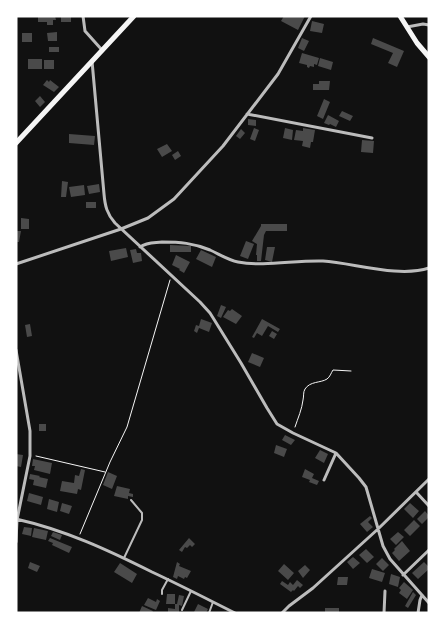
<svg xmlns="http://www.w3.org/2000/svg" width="445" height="629" viewBox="0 0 445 629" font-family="Overpass,sans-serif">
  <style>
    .building { fill: #4a4a4a }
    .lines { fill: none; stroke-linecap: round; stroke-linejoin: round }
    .path { stroke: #f5f5f5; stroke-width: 1 }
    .service { stroke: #bcbcbc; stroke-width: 2 }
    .minor { stroke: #bcbcbc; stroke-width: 3 }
    .primary { stroke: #f5f5f5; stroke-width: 5 }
    .trunk { stroke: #f5f5f5; stroke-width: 5 }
  </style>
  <rect width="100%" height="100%" fill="#111"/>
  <path class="building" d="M38,16H55L56,20H53V25H47V22H38Z
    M61,16H71V22H61Z
    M284,16H305L298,30L281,21Z
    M312,21L324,24L322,33L310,31Z
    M57,32V41H48L47,33Z
    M22,33H32V42H22Z
    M302,38L309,41L304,51L298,48Z
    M373,38L404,51L397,67L388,63L393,53L371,44Z
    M49,47H59V52H49Z
    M302,53L319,58L317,65L314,64V67L310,66L309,68L307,67V65L299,63Z
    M320,58L333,62L331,70L318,66Z
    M28,59H42V69H28Z
    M44,60H54V69H44Z
    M47,80L49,82L50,80L59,87L54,92L43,85Z
    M319,81H330L329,90H313V84H319Z
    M40,96L45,102L40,107L35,101Z
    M324,99L330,102L323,119L317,116Z
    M342,111L353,116L350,121L339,116Z
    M328,115L339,121L336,127L330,124L329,125L324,123Z
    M248,119L256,120V126L248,125Z
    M254,128L259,130L255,141L250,139Z
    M285,128L293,130L292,140L283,138Z
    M303,128L315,130L313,142H311L310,148L302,146L303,141L294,140L296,130L303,131Z
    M241,129L245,133L240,139L236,136Z
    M69,134L95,136L94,145L69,143Z
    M362,140L374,141L373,153L361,152Z
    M167,144L172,151L162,157L157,149Z
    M178,151L181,156L175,160L172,155Z
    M62,181L68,182L66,197H61Z
    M99,184L100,192L89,194L87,186Z
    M84,185L85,195L71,197L69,187Z
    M86,202H96V208H86Z
    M21,218L29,219V229H21Z
    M261,224H287V231H266L264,235L261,261H257V255H256L257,244L252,241L261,226Z
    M16,231H21L19,242H16Z
    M246,241L254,244L248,259L240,256Z
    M170,245L191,246V252H170Z
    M267,247H275L272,262L265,260Z
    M126,248L128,257L111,261L109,251Z
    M136,249L137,253H141L142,261L133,263L130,250Z
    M201,250L216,257L212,267L196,259Z
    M176,255L190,262L184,273L179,270L180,269L172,265Z
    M221,305L226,307L221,318L217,316Z
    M232,309L242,316L236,324L223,317L228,310L230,311Z
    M201,319L212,323L209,332L199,328L197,333L194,331L196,325L199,326Z
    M262,319L280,329L278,332L268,326L262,336L257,333L254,338L252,337Z
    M30,324L32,336L27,337L25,325Z
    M272,331L277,334L274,339L269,336Z
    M252,353L264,358L260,367L248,362Z
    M39,424H46V431H39Z
    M285,435L295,440L291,445L282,440Z
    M276,445L287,449L284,457L274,453Z
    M320,450L328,454L324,463L315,458Z
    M16,454L23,455L21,467L16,466Z
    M33,459L52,463L50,474L34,470L35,466H32Z
    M81,469L85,470L81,490L78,489L77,494L60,491L62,481L74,483L75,475L79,476Z
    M305,469L314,474L312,478L319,481L317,485L309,482L310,480L302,477Z
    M108,472L117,476L112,489L103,485Z
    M30,474L40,476L39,477L48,479L46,488L33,485L34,480L29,479Z
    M117,486L130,489L129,493L133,494V497L128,496V499L114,496Z
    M29,493L43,497L41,505L27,501Z
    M49,499L59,502L57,512L47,509Z
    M62,503L72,506L69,514L60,511Z
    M410,503L419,511L413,518L404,509Z
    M425,511L429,516V517L422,524L417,519Z
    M370,516L372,518L368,522L373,527L367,532L360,524Z
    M414,520L420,526L410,536L404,530Z
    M24,527L32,528L31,536L22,534Z
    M34,528L48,531L46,540L32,537Z
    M53,532L62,535L60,540L51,536Z
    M398,532L404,537L396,545L390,539Z
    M50,538L72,547L69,553L52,545L53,543L48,541Z
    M189,538L195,544L192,547L190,545L187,548L185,547L182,552L179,550Z
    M402,541L410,551L399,561L392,553L395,550L394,549Z
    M366,549L374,557L367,563L359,555Z
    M353,557L360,563L353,569L347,562Z
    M382,558L389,565L383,571L376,564Z
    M30,562L40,566L37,572L28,568Z
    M177,562L180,564L179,566L191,571L187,578L185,577L184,579L178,576L177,579L173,577Z
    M424,562L429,567V569L418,579L412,573Z
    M120,563L137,574L132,583L114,572Z
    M284,564L294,573L288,580L278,571Z
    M305,565L310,570L303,578L298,571Z
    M372,569L385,573L382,582L369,578Z
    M391,574L400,577L398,587L389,584Z
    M338,577H348L347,585H337Z
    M297,580L303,585L300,588L298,586L294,591L293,590L291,592L280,584L282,581L288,585L290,582L293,585Z
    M404,582L413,590L407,599L399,593L401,590L399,588Z
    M413,592L416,595L408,608L405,606Z
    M167,594H175V604H166Z
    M179,595L184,596L182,606L179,605V613H168V608L175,609V604H177Z
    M148,598L156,602L157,599L160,601L156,610L144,605Z
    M198,604L208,609L206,613L194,612Z
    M142,606L153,611L152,613H139Z
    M325,608H339V613H325Z"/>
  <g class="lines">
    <path class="path" d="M295,427C298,418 302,409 303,400C304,396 303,392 305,389C310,381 321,383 327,379C330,377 331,373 333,370L351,371
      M36,456L105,472
      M80,534L110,462L127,427L170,280"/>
    <path class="service" d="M124,558L142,520V513L131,500
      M162,594V590L168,579
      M182,610L191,591
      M209,613L213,602"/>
    <path class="minor" d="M83,16L85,31L102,50
      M407,27L423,24L429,25
      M92,61L104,194C105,206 107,214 115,223L200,302L210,313L215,321L241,363L267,408L277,424L293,433L336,453L359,478L366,487L383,546L390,559L429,603
      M247,114L372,138
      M140,247C147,242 154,243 162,242C180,242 193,243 210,250C219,254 228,260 238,262C265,267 295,260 323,261C354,263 399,278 429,268
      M16,264L121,229L148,218L174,199L223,146L278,74L311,16
      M16,350L30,431V456L17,520L16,542
      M324,480L336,453
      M416,492L429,506
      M16,519C65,530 108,550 152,572C180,585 207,599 235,613
      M403,575L429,550
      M282,613L289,606L313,588L378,529L429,479
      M384,613L385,591
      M418,613L420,600L422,595"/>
    <path class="primary" d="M16,143L134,16"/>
    <path class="trunk" d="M400,16L417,43L429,57"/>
  </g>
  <rect width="445" height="629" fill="none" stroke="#ffffff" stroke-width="35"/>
</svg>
